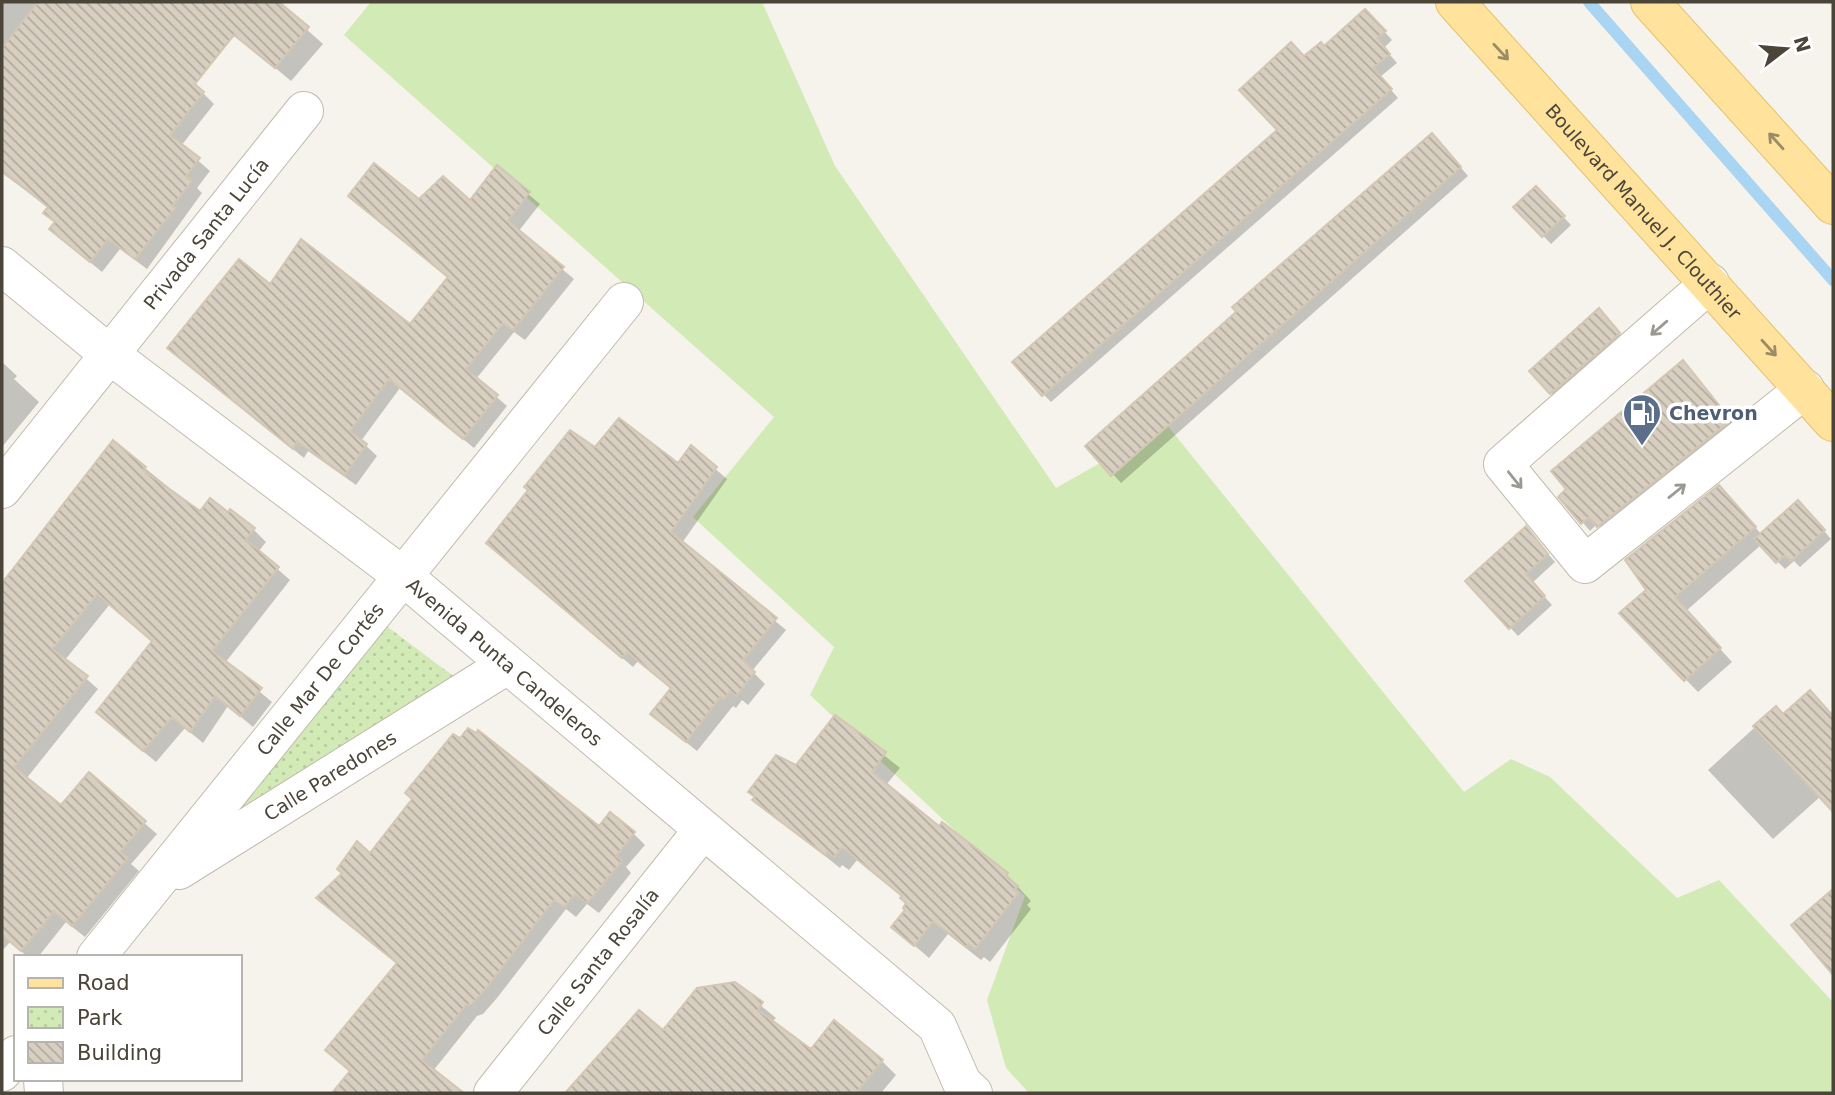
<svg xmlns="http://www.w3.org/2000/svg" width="1835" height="1095" viewBox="0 0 1835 1095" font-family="'DejaVu Sans',sans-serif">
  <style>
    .green { fill: #d2eab5 }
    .park { fill: url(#park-dots) }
    .shadow { fill: #0003 }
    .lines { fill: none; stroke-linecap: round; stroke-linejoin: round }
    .stream { stroke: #a9d4f2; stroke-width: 12 }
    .building { fill: url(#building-back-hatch); stroke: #d3c7b4; stroke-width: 2 }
    .minor-casing { stroke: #c2bbae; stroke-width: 40 }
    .major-casing { stroke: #e6c16a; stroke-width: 40 }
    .minor { stroke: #fff; stroke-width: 38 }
    .major { stroke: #ffe39c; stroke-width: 38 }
    .oneway { stroke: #9c8c66 }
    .oneway2 { stroke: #9c9892 }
    .labels { text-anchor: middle; stroke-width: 7; stroke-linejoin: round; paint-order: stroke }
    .street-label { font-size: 19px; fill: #4b4439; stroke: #fff }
    .service-label { font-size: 19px; font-weight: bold; fill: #4e5e75; stroke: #fff; text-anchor: start }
  </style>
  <defs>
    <pattern id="park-dots" width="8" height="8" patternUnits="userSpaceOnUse" patternTransform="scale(1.75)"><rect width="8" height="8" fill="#d2eab5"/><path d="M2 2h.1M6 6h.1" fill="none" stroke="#b6ca9c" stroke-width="1.8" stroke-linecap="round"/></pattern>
    <pattern id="building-back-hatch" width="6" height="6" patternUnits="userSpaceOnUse" patternTransform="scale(1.75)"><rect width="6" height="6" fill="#d8cfc1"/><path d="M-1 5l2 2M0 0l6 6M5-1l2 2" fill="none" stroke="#b1aa9e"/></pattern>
  </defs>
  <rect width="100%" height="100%" fill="#f6f3ec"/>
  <path class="green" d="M371,2H762L835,166L1056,488L1167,425L1464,792L1511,759L1550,777L1677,898L1719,880L1833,1002V1093H1029L1006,1068L987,1000L1025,896L810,695L834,647L693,517L774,417L344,35Z"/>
  <path class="park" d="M385,625L456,678L224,829Z"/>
  <path class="shadow" d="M2,2H183L96,116L203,93L214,104L181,146L210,171L197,188L202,193L147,269L120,249L102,272L63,240L56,224L45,213L49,208L2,173Z
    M236,2H276L323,44L291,81L220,22Z
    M1373,19L1392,40L1384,48L1397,63L1380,77L1398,98L1051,402L1043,394L1280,131L1304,58Z
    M1440,143L1468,176L1121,483L1087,446Z
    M497,168L540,204L518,232L574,279L525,340L514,332L476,379L507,406L474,448L400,388L361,441L377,456L356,485L308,451L304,458L180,358L270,286L410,327L449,279L350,196L470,203Z
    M1536,188L1571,225L1551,244L1516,207Z
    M1606,318L1626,341L1559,400L1551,393Z
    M2,362L17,376L14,379L39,402L2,447Z
    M1690,370L1738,428L1606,533L1597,524L1590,531L1561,497Z
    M691,448L727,479L682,543L786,630L752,671L765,684L748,705L742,700L736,708L733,706L697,751L663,724L672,689L638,661L633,667L585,626L596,449L678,466Z
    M145,468L200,513L254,530L266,542L258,552L290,580L225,663L272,702L253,727L228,706L203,743L185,728L156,762L110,724L153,642L110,604L65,660L98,689L26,779L62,807L89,775L157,834L131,864L139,871L85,937L66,922L38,957H28L10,942L2,951V606L19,585Z
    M1731,500L1762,535L1806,510L1831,539L1800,567L1794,561L1785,569L1761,545L1686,611L1732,662L1698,692L1621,613L1648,590L1633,573Z
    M1533,536L1555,562L1532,583L1552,605L1518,636L1467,581Z
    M1818,700L1833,717V809L1821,796L1773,839L1708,770L1776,708L1784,716Z
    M836,717L900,768L886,785L939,829L1007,875L1031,901L1027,905L1031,909L990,962L984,957L981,960L948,934L929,958L893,927L907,910L908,904L903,897L857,860L849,870L842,865L840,868L755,800L796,767Z
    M599,829L634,834L645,845L626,867L631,873L599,913L587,904L576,917L566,909L497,998L483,1014L477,1016L433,1071L458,1093H334L351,1072L327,1050L398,964L370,856Z
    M735,984L776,1018L772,1022L811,1051L882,1061L896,1075L881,1093H567L639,1013L663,1032Z"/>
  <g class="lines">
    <path class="stream" d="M1589,2L1833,280"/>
  </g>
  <path class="building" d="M38,2H279L309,27L275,68L234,35L195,84L204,92L170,135L200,158L186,176L192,181L172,206L175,208L135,259L108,239L90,262L49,229L55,222L43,213L48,207L2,170V48Z
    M1365,9L1386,31L1377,38L1390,54L1373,68L1392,89L1042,396L1012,362L1277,130L1239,90L1291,42L1304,56L1321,42L1324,46Z
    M1432,133L1461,167L1111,476L1085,446L1236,312L1232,307Z
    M374,163L419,199L443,176L470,200L497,165L530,192L508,221L564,267L513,330L503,323L466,369L498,395L463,439L389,379L350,431L367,444L345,475L297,441L293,449L167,348L239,259L270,284L301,239L410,324L448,277L348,196Z
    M1536,186L1565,216L1542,237L1513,207Z
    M1599,308L1620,333L1550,394L1529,371Z
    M1683,360L1731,420L1597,527L1589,517L1581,524L1558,497L1566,489L1551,471Z
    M619,418L678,463L691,445L717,467L671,532L777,618L743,660L755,672L736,696L730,691L724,699L721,696L686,742L650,714L671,688L627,652L622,658L486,543L528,490L524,487L570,430L595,447Z
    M113,440L146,467L143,470L200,511L210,498L228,512L230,509L255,528L246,540L279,567L212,651L262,688L240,716L215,696L190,732L172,717L143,751L96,712L152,641L97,594L52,649L88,676L14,767L61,805L89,772L146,821L120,852L128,858L72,926L54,911L21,951L2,935V583Z
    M1719,485L1756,527L1675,597L1721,648L1684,681L1619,613L1646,590L1625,560Z
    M1798,500L1825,530L1791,561L1785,555L1776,563L1754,539Z
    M1526,526L1548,554L1526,574L1545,596L1509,629L1465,581Z
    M1810,690L1833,716V812L1753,726L1776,706L1783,714Z
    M835,715L886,752L872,772L939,826L942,822L1008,873L1006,876L1018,886L1014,890L1018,893L975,949L969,944L966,947L933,921L914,946L891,927L905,910L903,908L906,903L900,898L902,896L842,847L834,857L827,852L825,855L752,800L755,797L748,792L776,755L796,765Z
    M468,728L476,733L478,730L599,826L610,812L635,832L616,856L622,861L587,903L575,894L564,907L554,900L487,987L472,1004L466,1005L422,1060L464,1093H332L350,1071L325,1050L397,963L316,898L342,873L337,869L357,841L370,853L412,799L405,793L453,734L460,738Z
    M1833,889V975L1791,925Z
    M735,982L763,1002L758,1010L811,1049L834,1020L883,1060L856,1093H565L639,1010L663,1030L697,988Z"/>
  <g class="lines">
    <defs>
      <g id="minor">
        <path id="s1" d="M2,266L109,354L404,577L937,1026L962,1083L973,1093"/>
        <path d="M1710,283L1503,464L1585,564L1805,389"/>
        <path id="s2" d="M2,489L304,111"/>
        <path id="s3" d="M179,870L507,665"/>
        <path id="s4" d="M96,957L624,302"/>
        <path d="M2,1072L16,1055"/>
        <path d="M43,1079L44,1093"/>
        <path id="s5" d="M493,1093L702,831"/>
      </g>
      <g id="major">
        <path id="s6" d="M1455,2L1833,422"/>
        <path d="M1650,2L1833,205"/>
      </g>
    </defs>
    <use href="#minor" class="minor-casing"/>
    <use href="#major" class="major-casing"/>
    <use href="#minor" class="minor"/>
    <use href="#major" class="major"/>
  </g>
  <defs><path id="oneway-shaft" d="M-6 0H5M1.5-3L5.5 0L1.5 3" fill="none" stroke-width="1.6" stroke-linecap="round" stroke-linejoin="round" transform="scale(1.75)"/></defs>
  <g class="oneway">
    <use href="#oneway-shaft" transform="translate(1501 52) rotate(47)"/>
    <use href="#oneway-shaft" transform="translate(1776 141) rotate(-132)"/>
    <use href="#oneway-shaft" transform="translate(1769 348) rotate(48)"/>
  </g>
  <g class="oneway2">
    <use href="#oneway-shaft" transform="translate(1659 328) rotate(139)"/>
    <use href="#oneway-shaft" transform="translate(1515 480) rotate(51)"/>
    <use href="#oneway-shaft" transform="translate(1677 491) rotate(-39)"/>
  </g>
  <defs>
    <symbol id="fuel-pin" viewBox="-11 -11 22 30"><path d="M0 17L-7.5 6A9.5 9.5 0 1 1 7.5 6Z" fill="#5c6f8a" stroke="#fff"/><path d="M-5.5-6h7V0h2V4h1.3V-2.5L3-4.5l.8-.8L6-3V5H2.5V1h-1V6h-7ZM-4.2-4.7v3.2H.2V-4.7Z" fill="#fff"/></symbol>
  </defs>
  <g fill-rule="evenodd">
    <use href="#fuel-pin" x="1620" y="391" width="44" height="60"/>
  </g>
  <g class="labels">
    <g class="street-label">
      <text dy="7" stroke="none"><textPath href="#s6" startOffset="282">Boulevard Manuel J. Clouthier</textPath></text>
      <text dy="7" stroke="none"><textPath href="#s2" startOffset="327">Privada Santa Lucía</textPath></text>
      <text dy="7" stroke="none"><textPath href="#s1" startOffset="640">Avenida Punta Candeleros</textPath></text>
      <text dy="7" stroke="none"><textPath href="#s4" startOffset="357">Calle Mar De Cortés</textPath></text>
      <text dy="7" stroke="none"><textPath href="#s3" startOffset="178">Calle Paredones</textPath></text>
      <text dy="7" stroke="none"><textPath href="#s5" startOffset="168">Calle Santa Rosalía</textPath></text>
    </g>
    <g class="service-label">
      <text x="1669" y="420">Chevron</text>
    </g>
  </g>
  <rect width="1835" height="1095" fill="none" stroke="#4b4439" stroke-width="7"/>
  <rect x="14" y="955" width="228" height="126" fill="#ffffff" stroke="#b7b4b0" stroke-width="2"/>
  <rect x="28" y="978" width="35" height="10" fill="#ffe39c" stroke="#b7b4b0" stroke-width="2"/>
  <text x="77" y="990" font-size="21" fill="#4b4439">Road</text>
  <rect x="28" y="1007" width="35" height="21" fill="url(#park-dots)" stroke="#b7b4b0" stroke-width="2"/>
  <text x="77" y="1025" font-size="21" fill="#4b4439">Park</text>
  <rect x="28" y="1042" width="35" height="21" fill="url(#building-back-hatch)" stroke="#b7b4b0" stroke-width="2"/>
  <text x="77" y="1060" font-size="21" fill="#4b4439">Building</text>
  <g transform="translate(1786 49) rotate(74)" stroke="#ffffff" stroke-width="5" paint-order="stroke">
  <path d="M0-5L12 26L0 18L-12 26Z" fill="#4b4439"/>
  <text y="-10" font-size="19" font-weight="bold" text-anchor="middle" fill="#4b4439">N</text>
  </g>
</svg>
